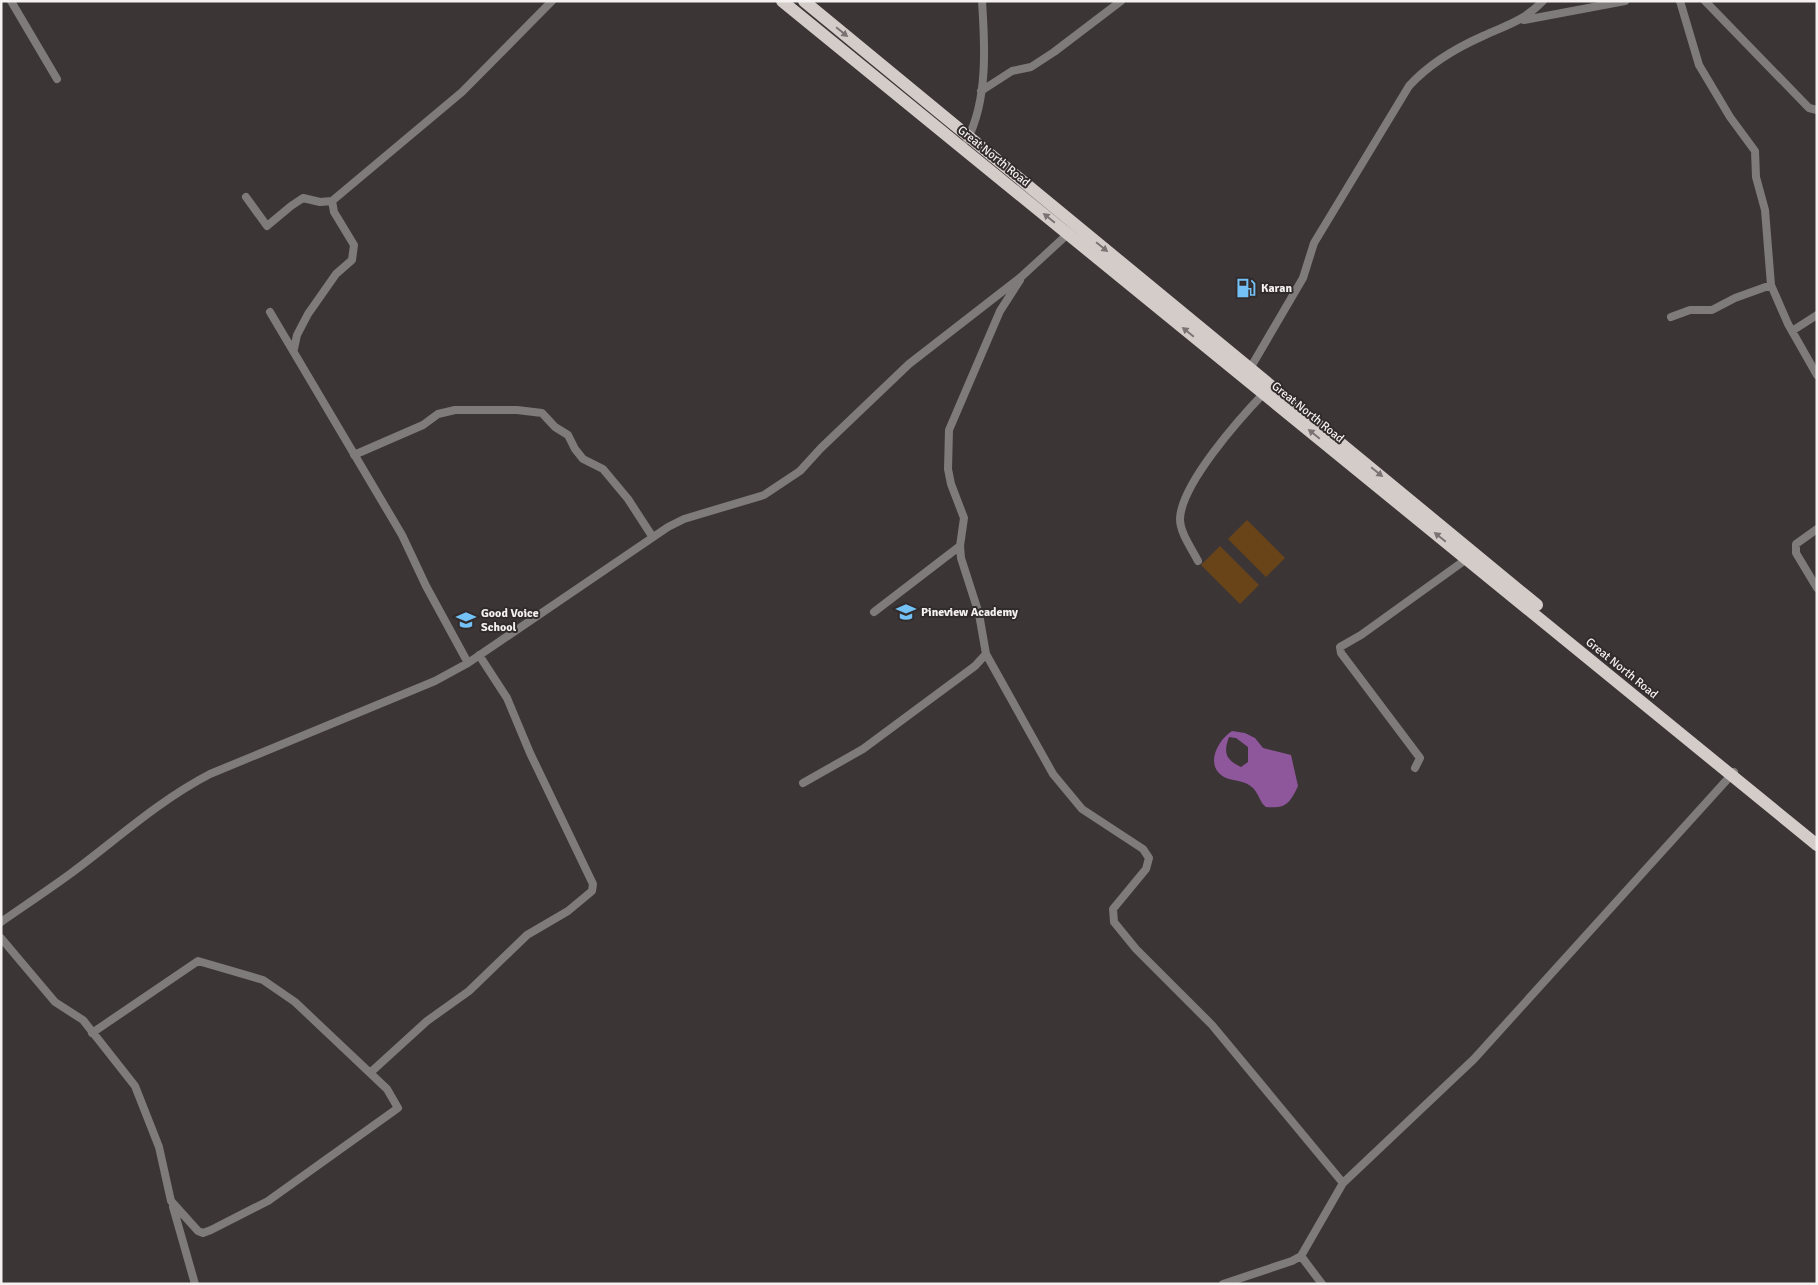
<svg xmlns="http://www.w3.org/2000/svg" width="1818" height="1285" viewBox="0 0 1818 1285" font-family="Signika,sans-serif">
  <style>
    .green { fill: #684418 }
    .water { fill: #8e569b; fill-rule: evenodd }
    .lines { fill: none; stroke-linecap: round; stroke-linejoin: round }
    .minor { stroke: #7f7b7a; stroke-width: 8 }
    .trunk { stroke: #d3ccc9; stroke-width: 12 }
    .oneway { fill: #7a7373 }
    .labels { text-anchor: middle; stroke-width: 4; stroke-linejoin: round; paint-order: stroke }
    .street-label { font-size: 12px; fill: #f5f1f1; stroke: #322b2c }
    .poi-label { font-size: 12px; font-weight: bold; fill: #f5f1f1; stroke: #322b2c; text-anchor: start }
  </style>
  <rect width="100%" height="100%" fill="#3c3536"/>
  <path class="green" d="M1247,520L1285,558L1266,577L1228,539Z
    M1220,546L1259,585L1240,604L1201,565Z"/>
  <path class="water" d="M1232,731L1245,733L1255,738L1263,748L1291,755L1298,786C1290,803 1286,809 1266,807C1260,803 1259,794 1253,788C1244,779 1233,782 1224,777C1204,765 1218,740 1232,731ZM1229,737L1236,738L1248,747V762L1241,767C1226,760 1223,753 1229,737Z"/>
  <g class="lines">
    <path class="minor" d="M11,1L57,79
      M1680,1L1699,65L1730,117L1755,151L1756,177L1765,210L1771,285L1788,324L1817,375
      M1705,1L1809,108L1817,110
      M1524,20L1625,1
      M981,91L1012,71L1031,67L1054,52L1121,1
      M967,140C988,100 985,45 982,1
      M246,197L267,226L291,206L303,198L320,202L332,201L462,92L552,1
      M1020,280L1000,311L949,430L948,469L951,484L964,518L960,546L961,558L979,614L986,654L1053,774L1082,809L1143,849L1149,858L1146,869L1113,909L1114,922L1136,949L1212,1025L1343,1183
      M270,312L402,535L426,586L468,663
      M1671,317L1690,310H1712L1735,298L1771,285
      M1792,331L1817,315
      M294,349L297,335L308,314L336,274L352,260L354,245L334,212L332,201
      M1248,372L1303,278L1314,243L1409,86C1429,64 1456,48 1483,36C1509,24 1522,22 1543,1
      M354,455L423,425L438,414L455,410H517L542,413L555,427L568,435L575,449L583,459L603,469L628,499L652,536
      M1817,529L1796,544V553L1817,588
      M1198,561C1192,549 1180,533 1180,519C1181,484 1240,418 1265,392
      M874,612L960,546
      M1415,768L1420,758L1341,653L1340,647L1361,635L1468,558
      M803,783L863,749L975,666L986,654
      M1,922C24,906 48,890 70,874C116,840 158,801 210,774L435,681L468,663L668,527L684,519L764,495L800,471L821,448L909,364L1021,277L1070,232
      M1,938L55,1002L83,1020L135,1086L159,1147L171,1201L198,1231L203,1233L211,1230L268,1201L398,1108L387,1089L295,1002L263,980L198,961L92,1033
      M371,1072L427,1021L469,991L527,935L568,911L592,891L593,884L530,753L507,698L479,655
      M173,1207L195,1284
      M1301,1256L1322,1284
      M1223,1284L1292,1261L1301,1256L1343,1183L1474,1059L1734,772"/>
    <path class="trunk" d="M782,1L1817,845
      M804,1L1537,605"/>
  </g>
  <defs><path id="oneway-solid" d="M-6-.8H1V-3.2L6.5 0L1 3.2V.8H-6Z" transform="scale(1.25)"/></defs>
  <g class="oneway">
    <use href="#oneway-solid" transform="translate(842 32) rotate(39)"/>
    <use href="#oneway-solid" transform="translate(1049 218) rotate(-141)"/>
    <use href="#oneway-solid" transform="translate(1102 247) rotate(39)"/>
    <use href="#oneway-solid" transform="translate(1188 332) rotate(-141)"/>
    <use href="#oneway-solid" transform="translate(1314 434) rotate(-141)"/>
    <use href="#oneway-solid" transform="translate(1377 472) rotate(39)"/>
    <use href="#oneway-solid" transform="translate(1440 537) rotate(-141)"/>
  </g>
  <defs>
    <symbol id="fuel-bare" viewBox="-9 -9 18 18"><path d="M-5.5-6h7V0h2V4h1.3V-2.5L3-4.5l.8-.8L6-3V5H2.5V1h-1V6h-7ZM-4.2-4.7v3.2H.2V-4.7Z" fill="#73c1f5" stroke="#322b2c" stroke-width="2.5" paint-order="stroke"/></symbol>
    <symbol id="school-bare" viewBox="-9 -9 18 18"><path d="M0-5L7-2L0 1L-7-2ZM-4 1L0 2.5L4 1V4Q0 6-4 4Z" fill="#73c1f5" stroke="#322b2c" stroke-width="2.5" paint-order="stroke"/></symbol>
  </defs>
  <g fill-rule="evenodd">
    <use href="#fuel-bare" x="1232" y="274" width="28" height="28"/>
    <use href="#school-bare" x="892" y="598" width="28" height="28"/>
    <use href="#school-bare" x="452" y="606" width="28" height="28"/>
  </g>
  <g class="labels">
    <g class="street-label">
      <text transform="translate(994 156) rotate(39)" y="4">Great North Road</text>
      <text transform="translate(1308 412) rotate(39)" y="4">Great North Road</text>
      <text transform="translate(1622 668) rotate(39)" y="4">Great North Road</text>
    </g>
    <g class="poi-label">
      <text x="1261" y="292">Karan</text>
      <text x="921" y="616">Pineview Academy</text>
      <text x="481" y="617">Good Voice<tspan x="481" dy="14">School</tspan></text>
    </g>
  </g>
  <rect width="1818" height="1285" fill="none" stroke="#f5f1f1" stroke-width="5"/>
</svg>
